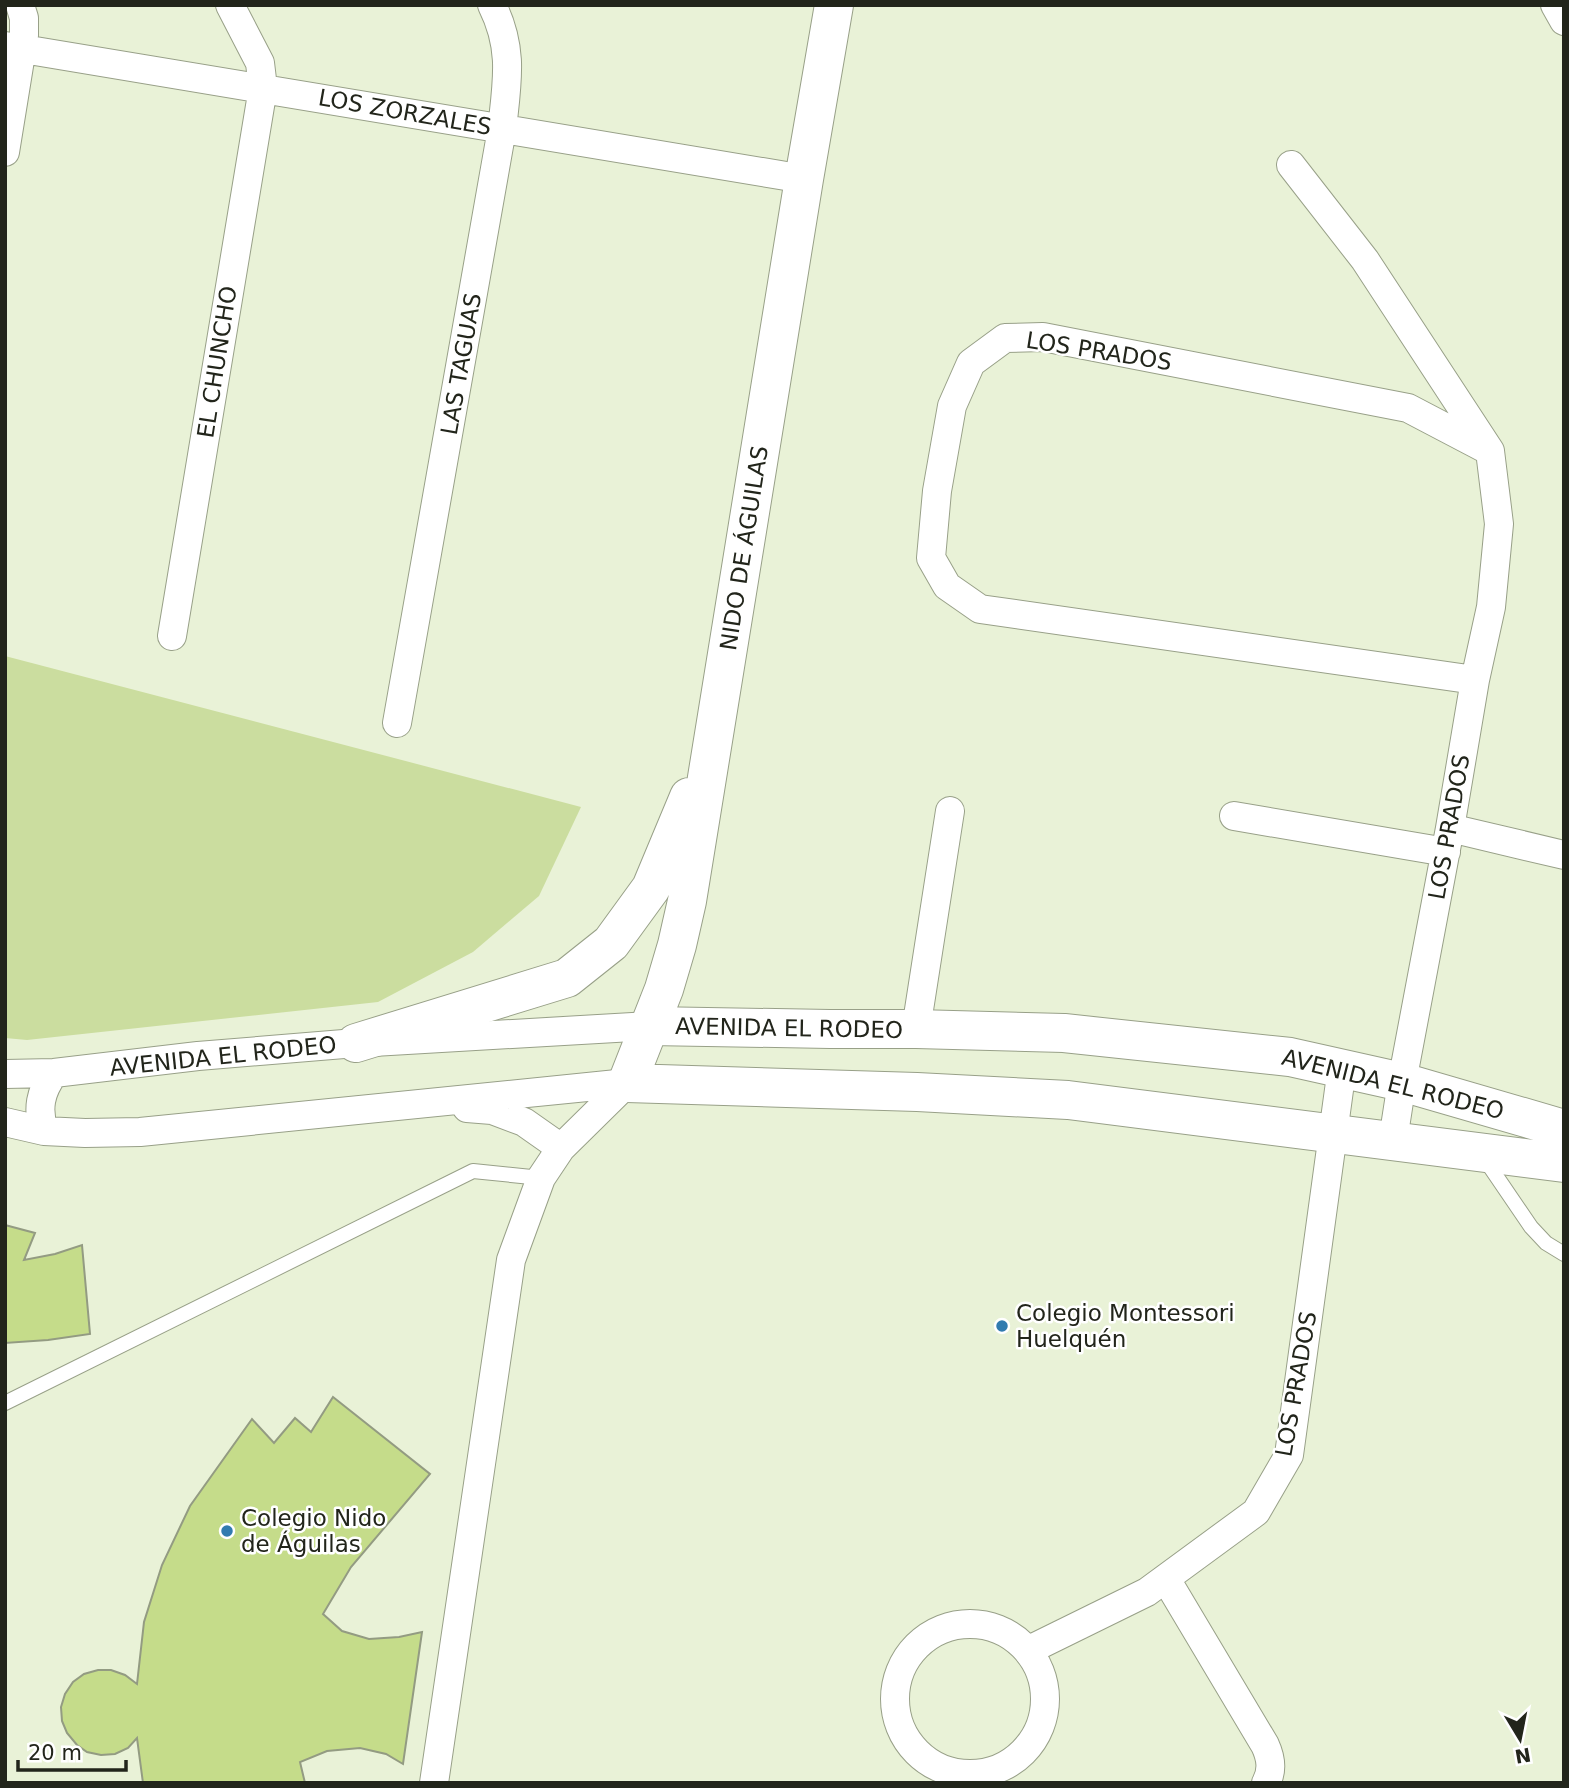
<svg xmlns="http://www.w3.org/2000/svg" width="1569" height="1788" viewBox="0 0 1569 1788" font-family="'DejaVu Sans',sans-serif">
  <style>
    .green { fill: #cbdd9f }
    .building { fill: #c5dc8a; stroke: #939b82; stroke-width: 2 }
    .lines { fill: none; stroke-linecap: round; stroke-linejoin: round }
    .lane-casing { stroke: #98a088; stroke-width: 16 }
    .street-casing { stroke: #98a088; stroke-width: 30 }
    .secondary-casing { stroke: #98a088; stroke-width: 40 }
    .lane { stroke: #fff; stroke-width: 14 }
    .street { stroke: #fff; stroke-width: 28 }
    .secondary { stroke: #fff; stroke-width: 38 }
    .poi-dot { fill: #317baf; stroke: #fff; stroke-width: 2.5 }
    .labels { text-anchor: middle; stroke-width: 5; stroke-linejoin: round; paint-order: stroke }
    .street-label { font-size: 23px; fill: #22251b; stroke: #fff }
    .poi-label { font-size: 23px; fill: #22251b; stroke: #fff; text-anchor: start }
  </style>
  <rect width="100%" height="100%" fill="#e9f2d7"/>
  <path class="green" d="M5,656L581,807L539,896L473,952L378,1002L27,1040L5,1038Z"/>
  <path class="building" d="M5,1225L35,1233L24,1260L55,1254L82,1245L90,1334L48,1340L5,1343Z
    M333,1397L430,1474L351,1567L323,1614L342,1631L369,1639L399,1637L422,1632L403,1764L386,1754L360,1748L327,1751L300,1762L305,1783H143L137,1738L128,1748L115,1754L101,1755L87,1752L77,1745L67,1733L62,1721L61,1707L65,1694L73,1682L84,1674L98,1670H111L125,1675L137,1684L144,1622L162,1565L190,1506L252,1419L274,1443L295,1418L311,1432Z"/>
  <g class="lines">
    <defs>
      <path id="lane" d="M1484,1158L1531,1227L1546,1243L1564,1254
        M5,1403L473,1171L541,1178"/>
      <path id="street" d="M1555,5L1564,21
        M5,46L804,179
        M5,152L24,35V18L20,5
        M1291,165L1365,260L1490,451L1499,524L1491,607L1475,680L1450,828L1402,1082L1393,1140
        M172,636L263,88L260,63L230,5
        M1475,680L980,609L947,586L931,558L937,491L952,406L971,363L1005,338L1043,337L1408,408L1490,451
        M397,723L502,129C507,82 514,49 492,5
        M1234,816L1446,852
        M1450,828L1564,855
        M916,1029L950,811
        M5,1074L54,1073L198,1056L356,1043L650,1026
        M467,1108L492,1110L524,1122L561,1148
        M5,1122L44,1131L85,1133L140,1132L627,1083
        M44,1131C37,1109 40,1092 54,1073
        M1166,1579L1265,1745C1271,1758 1273,1770 1266,1783
        M895 1699a75 75 0 1 1 150 0a75 75 0 1 1-150 0Z
        M1029,1650L1147,1592L1256,1512L1289,1455L1342,1068
        M434,1783L511,1260L541,1178L561,1148L627,1083"/>
      <path id="secondary" d="M834,5L804,179L687,901L677,945L664,989L627,1083L917,1092L1068,1100L1564,1163
        M650,1026L830,1029H916L1064,1033L1290,1057L1402,1082L1564,1129
        M356,1043L567,978L611,943L651,888L689,797"/>
    </defs>
    <use href="#lane" class="lane-casing"/>
    <use href="#street" class="street-casing"/>
    <use href="#secondary" class="secondary-casing"/>
    <use href="#lane" class="lane"/>
    <use href="#street" class="street"/>
    <use href="#secondary" class="secondary"/>
  </g>
  <g class="poi-dot">
    <circle cx="1002" cy="1326" r="7"/>
    <circle cx="227" cy="1531" r="7"/>
  </g>
  <g class="labels">
    <g class="street-label">
      <text transform="translate(405 112) rotate(10)" y="8">LOS ZORZALES</text>
      <text transform="translate(1099 351) rotate(9)" y="8">LOS PRADOS</text>
      <text transform="translate(217 362) rotate(-81)" y="8">EL CHUNCHO</text>
      <text transform="translate(461 364) rotate(-80)" y="8">LAS TAGUAS</text>
      <text transform="translate(744 548) rotate(-81)" y="8">NIDO DE ÁGUILAS</text>
      <text transform="translate(1449 827) rotate(-80)" y="8">LOS PRADOS</text>
      <text transform="translate(789 1028) rotate(1)" y="8">AVENIDA EL RODEO</text>
      <text transform="translate(223 1056) rotate(-6)" y="8">AVENIDA EL RODEO</text>
      <text transform="translate(1393 1084) rotate(14)" y="8">AVENIDA EL RODEO</text>
      <text transform="translate(1296 1384) rotate(-80)" y="8">LOS PRADOS</text>
    </g>
    <g class="poi-label">
      <text x="1016" y="1321">Colegio Montessori<tspan x="1016" dy="26">Huelquén</tspan></text>
      <text x="241" y="1526">Colegio Nido<tspan x="241" dy="26">de Águilas</tspan></text>
    </g>
  </g>
  <rect width="1569" height="1788" fill="none" stroke="#22251b" stroke-width="14"/>
  <g transform="translate(1520 1739) rotate(170)" stroke="#ffffff" stroke-width="5" paint-order="stroke">
  <path d="M0-5L12 26L0 18L-12 26Z" fill="#22251b"/>
  <text y="-10" font-size="19" font-weight="bold" text-anchor="middle" fill="#22251b">N</text>
  </g>
  <path d="M18 1760v10h108v-10" fill="none" stroke="#22251b" stroke-width="3.5"/>
  <text x="28" y="1760" font-size="21" fill="#22251b" stroke="#ffffff" stroke-width="5" paint-order="stroke">20 m</text>
</svg>
